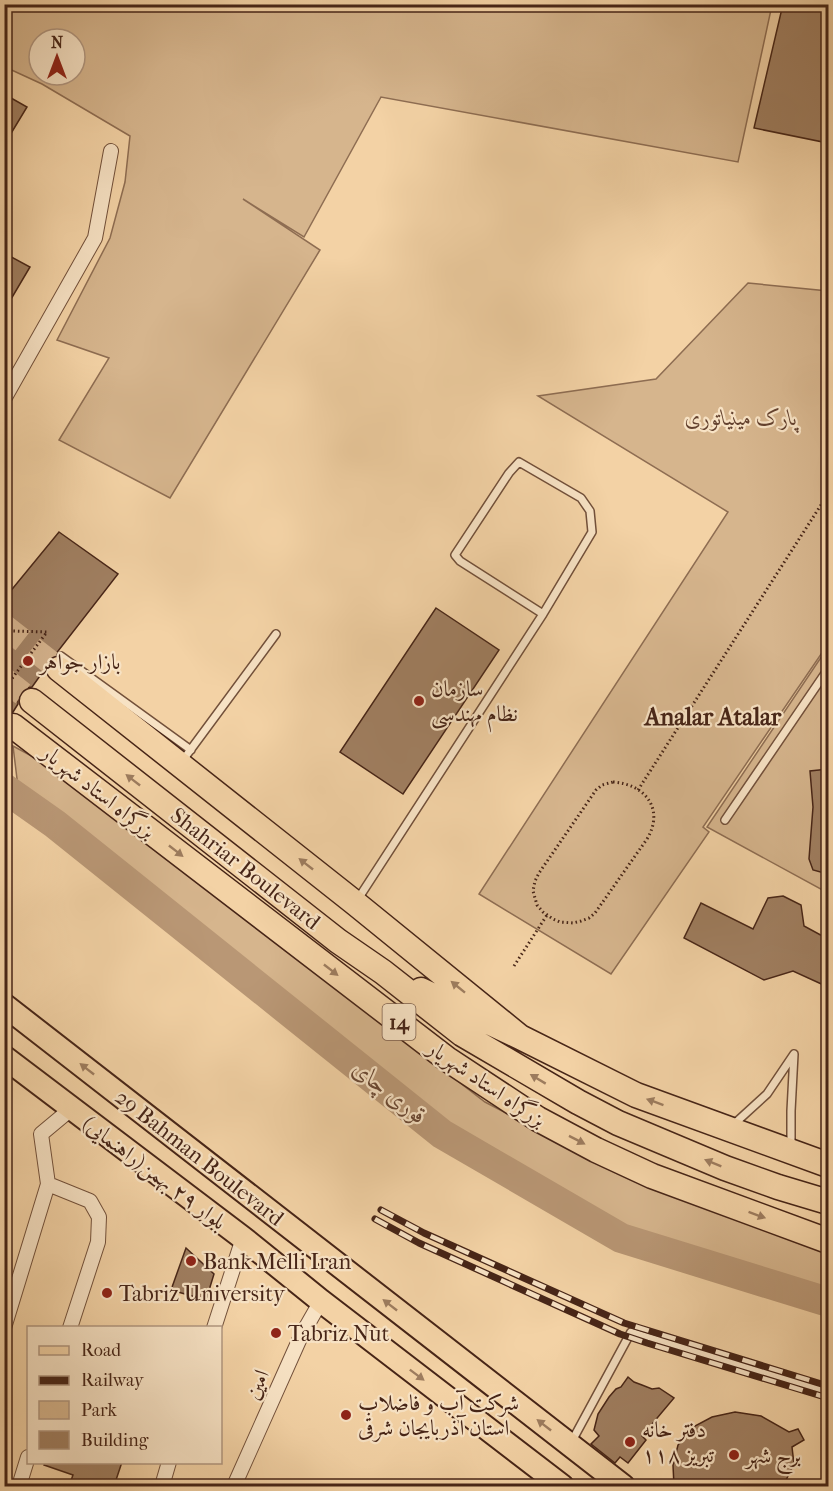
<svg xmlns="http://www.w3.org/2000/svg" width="833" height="1491" viewBox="0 0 833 1491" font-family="'IM FELL French Canon',Amiri,serif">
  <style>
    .green { fill: #d6b58d; stroke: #8e6d52; stroke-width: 1.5; fill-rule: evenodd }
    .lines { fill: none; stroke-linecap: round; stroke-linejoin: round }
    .river { stroke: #b99775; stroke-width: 30 }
    .building { fill: #a07f61; stroke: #472517; stroke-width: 1.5 }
    .trunk-tunnel { stroke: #d1af89; stroke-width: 24; stroke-dasharray: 24 12; stroke-linecap: butt }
    .service-casing { stroke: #72503a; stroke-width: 10 }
    .minor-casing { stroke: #72503a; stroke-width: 16 }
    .primary-casing { stroke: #472517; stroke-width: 26 }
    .trunk-casing { stroke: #472517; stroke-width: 27 }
    .path { stroke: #472517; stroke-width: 3; stroke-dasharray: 1.5 3; stroke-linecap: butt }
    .service { stroke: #f7e2c4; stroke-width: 7 }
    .minor { stroke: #f7e2c4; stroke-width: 14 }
    .primary { stroke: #f3d2a5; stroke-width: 22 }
    .trunk { stroke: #f3d2a5; stroke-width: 24 }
    .rail-casing { stroke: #472517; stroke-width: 7 }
    .rail { stroke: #f7e2c4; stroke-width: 4.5; stroke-dasharray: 14; stroke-linecap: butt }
    .oneway { fill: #9d7c5e }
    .poi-dot { fill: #8f2418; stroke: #f7e2c4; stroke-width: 2 }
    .labels { text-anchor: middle; stroke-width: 4.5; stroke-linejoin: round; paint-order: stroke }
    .shield { fill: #f7e2c4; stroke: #7c5e4b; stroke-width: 1.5 }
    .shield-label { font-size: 21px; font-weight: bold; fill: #472517 }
    .park-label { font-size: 22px; font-style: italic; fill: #64422f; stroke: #f7e2c4 }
    .poi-label { font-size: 22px; fill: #472517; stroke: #f7e2c4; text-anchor: start }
    .street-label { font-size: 22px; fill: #472517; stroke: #f7e2c4 }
    .neighbourhood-label { font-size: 24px; font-weight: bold; fill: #472517; stroke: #f7e2c4 }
    .water-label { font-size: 24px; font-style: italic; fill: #694733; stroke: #f7e2c4 }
  </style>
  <rect width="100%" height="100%" fill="#f3d2a5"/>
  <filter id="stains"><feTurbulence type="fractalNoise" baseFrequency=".00333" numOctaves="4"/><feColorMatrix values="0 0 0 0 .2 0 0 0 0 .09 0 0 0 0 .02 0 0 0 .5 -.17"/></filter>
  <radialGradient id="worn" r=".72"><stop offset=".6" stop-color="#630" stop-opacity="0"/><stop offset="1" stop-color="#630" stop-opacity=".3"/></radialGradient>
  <path class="green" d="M5,4H772V5L738,162L381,97L304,237L243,199L320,250L170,498L59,440L109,358L57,340L110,238L125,182L130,136L42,84L5,67ZM39,39H75V75H39Z
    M748,283L828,291V644L703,827L709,832L611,974L479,894L728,512L538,396L656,379Z
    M828,647V893L707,827Z
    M13,746L50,766L485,1102L631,1179L828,1252V1293L611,1224L450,1131L18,787Z"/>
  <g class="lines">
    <path class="river" d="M4,788L55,824L442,1134L621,1238L828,1302"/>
  </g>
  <path class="building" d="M783,4H808L819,7L823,12L828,14V122L823,142L754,128Z
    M4,94L27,107L4,145Z
    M4,253L30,267L4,311Z
    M59,532L118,574L55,655L48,661L45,669L32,687L26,688L20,693L18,698V704L13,712L4,715V599Z
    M436,608L499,650L403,794L340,752Z
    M828,769V874L813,870L809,859L813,807L810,771Z
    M783,896L801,905L804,926L828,939V987L793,971L764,980L684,938L701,903L753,929L768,898Z
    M186,1248L214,1274L206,1300L171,1290Z
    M628,1377L634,1382L642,1385L652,1389L659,1388L674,1398L642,1436L646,1440L628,1463L620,1457L615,1463L591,1444L599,1436L594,1430L598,1414L609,1397L616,1389L621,1387Z
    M735,1412L761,1416L789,1432L798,1429L804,1440L792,1447L794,1464L783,1486H674L673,1465L678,1445L693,1427L712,1417Z
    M45,1462H122L114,1486H69L73,1475L44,1465Z"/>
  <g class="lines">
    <path class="trunk-tunnel" d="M4,626L59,669
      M4,679L32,701"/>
    <defs>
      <path id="service" d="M61,656L191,750
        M183,760L276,634
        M725,820L828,669
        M358,899L543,614L592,532L590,511L581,498L519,462L509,473L455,555L460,561L543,614
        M733,1125L767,1094L794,1054L791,1111V1146
        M572,1441L631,1332L828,1392"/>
      <path id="minor" d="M828,4V5
        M4,399L95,238L111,151
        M48,1184L90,1201L99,1217L98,1242L70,1328
        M4,1328L48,1184L41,1134L71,1109
        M214,1328L243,1238
        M19,1486L28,1457
        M162,1486L169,1462
        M234,1486L301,1336L321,1301"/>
      <path id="primary" d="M4,1005L623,1486
        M4,1057L243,1238L321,1301L562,1486"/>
      <path id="trunk" d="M59,669L355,903L520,1037
        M32,701L338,941L383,972L462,1034L578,1102L618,1123L725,1168L778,1187L828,1202
        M13,726L447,1059L538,1119L596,1150L652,1176L828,1241
        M421,990L520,1037L636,1095L828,1165"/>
    </defs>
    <use href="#service" class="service-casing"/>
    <use href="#minor" class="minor-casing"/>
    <use href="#primary" class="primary-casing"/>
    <use href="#trunk" class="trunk-casing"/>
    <path class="path" d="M4,689L47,632L11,631
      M613,782C645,784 665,809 647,839L595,913L589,918L581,921L573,923L560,922L553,919L543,912L537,905L533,891L535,881L539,873L596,790L602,785Z
      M638,790L828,494
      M514,966L547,915"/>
    <use href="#service" class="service"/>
    <use href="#minor" class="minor"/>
    <use href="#primary" class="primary"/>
    <use href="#trunk" class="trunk"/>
    <defs>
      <path id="rail" d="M381,1210L424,1233L624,1323L828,1386
        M375,1219L419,1243L620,1334L647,1343L828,1398"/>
    </defs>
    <use href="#rail" class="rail-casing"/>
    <use href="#rail" class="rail"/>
  </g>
  <defs><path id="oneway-solid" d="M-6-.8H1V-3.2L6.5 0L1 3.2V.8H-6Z" transform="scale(1.5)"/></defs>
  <g class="oneway">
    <use href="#oneway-solid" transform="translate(133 780) rotate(-142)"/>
    <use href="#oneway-solid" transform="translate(176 851) rotate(38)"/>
    <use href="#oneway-solid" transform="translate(306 864) rotate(-142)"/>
    <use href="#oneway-solid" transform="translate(331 970) rotate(38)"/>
    <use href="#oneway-solid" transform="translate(458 987) rotate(-141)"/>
    <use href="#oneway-solid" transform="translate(87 1069) rotate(-142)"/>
    <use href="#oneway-solid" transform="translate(538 1079) rotate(-149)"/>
    <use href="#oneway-solid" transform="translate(655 1102) rotate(-160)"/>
    <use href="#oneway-solid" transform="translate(577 1140) rotate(27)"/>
    <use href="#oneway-solid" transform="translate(713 1163) rotate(-158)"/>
    <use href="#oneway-solid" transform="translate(757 1215) rotate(20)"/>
    <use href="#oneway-solid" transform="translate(390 1305) rotate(-142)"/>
    <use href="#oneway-solid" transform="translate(417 1375) rotate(37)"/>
    <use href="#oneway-solid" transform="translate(544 1425) rotate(-142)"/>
  </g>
  <g class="poi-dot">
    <circle cx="28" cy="661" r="6"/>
    <circle cx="419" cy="701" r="6"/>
    <circle cx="191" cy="1261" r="6"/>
    <circle cx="107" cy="1293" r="6"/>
    <circle cx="276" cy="1333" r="6"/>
    <circle cx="346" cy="1415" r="6"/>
    <circle cx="630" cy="1442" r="6"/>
    <circle cx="734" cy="1455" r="6"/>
  </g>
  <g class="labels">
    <rect class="shield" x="382.5" y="1004" width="33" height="36" rx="4.5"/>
    <g class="shield-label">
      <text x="399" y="1029">14</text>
    </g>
    <g class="park-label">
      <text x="741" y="425">پارک مینیاتوری</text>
    </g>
    <g class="poi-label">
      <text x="40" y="669">بازار جواهر</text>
      <text x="431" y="696">سازمان<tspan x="431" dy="25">نظام مهندسی</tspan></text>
      <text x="203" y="1269">Bank Melli Iran</text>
      <text x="119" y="1301">Tabriz University</text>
      <text x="288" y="1341">Tabriz Nut</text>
      <text x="358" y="1410">شرکت آب و فاضلاب<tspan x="358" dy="25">استان آذربایجان شرقی</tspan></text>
      <text x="642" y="1437">دفتر خانه<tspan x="642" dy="25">۱۱۸ تبریز</tspan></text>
      <text x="746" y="1463">برج شهر</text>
    </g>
    <g class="street-label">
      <text transform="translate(99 791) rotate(38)" y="8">بزرگراه استاد شهریار</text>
      <text transform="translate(246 868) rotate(38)" y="8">Shahriar Boulevard</text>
      <text transform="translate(487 1083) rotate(34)" y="8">بزرگراه استاد شهریار</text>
      <text transform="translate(200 1157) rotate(38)" y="8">29 Bahman Boulevard</text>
      <text transform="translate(155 1172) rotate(37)" y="8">بلوار ٢٩ بهمن(راهنمایی)</text>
      <text transform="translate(256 1384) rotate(-66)" y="8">امین</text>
    </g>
    <g class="neighbourhood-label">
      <text x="713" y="725">Analar Atalar</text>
    </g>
    <g class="water-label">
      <text transform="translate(390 1092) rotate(38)" y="8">قوری چای</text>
    </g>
  </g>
  <rect width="833" height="1491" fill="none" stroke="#f3d2a5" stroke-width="24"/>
  <rect x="6" y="6" width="821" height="1479" fill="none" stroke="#472517" stroke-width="3"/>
  <rect x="12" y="12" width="809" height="1467" fill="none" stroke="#472517" stroke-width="1.5"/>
  <rect x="27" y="1326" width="195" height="138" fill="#f7e2c4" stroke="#b1967f" stroke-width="1.5"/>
  <rect x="39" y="1346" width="30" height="9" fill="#f3d2a5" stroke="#b1967f" stroke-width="1.5"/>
  <text x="81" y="1356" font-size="18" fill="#472517">Road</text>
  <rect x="39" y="1376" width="30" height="9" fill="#472517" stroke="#b1967f" stroke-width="1.5"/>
  <text x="81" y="1386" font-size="18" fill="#472517">Railway</text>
  <rect x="39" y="1401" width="30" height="18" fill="#d6b58d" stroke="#b1967f" stroke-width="1.5"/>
  <text x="81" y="1416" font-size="18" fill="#472517">Park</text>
  <rect x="39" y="1431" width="30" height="18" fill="#a07f61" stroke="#b1967f" stroke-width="1.5"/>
  <text x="81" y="1446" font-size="18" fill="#472517">Building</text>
  <g transform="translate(57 57)"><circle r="28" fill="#f7e2c4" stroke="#b1967f" stroke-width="1.5"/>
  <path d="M0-4.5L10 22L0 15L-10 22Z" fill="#8f2418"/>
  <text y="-9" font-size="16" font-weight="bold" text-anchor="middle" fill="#472517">N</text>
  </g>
  <rect width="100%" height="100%" filter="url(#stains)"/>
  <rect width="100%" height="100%" fill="url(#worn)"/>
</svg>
